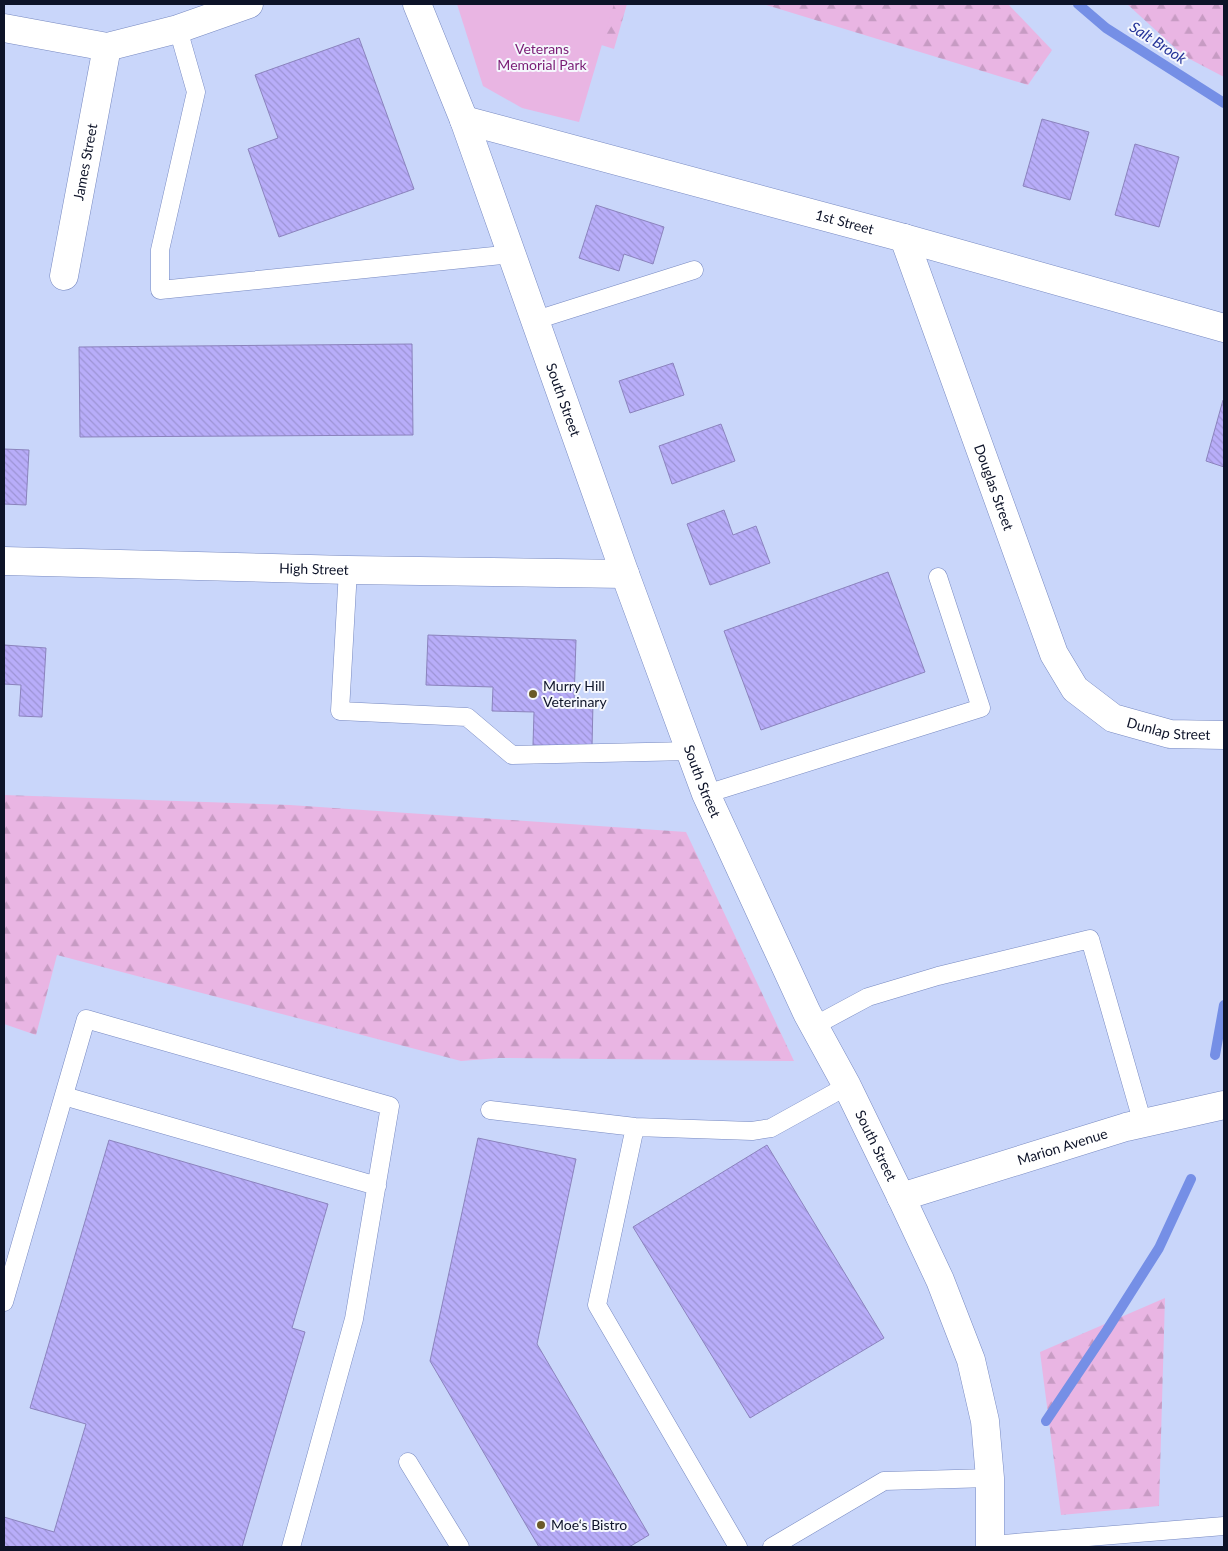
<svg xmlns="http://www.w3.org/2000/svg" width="1228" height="1551" viewBox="0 0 1228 1551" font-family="Lato,sans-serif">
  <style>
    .forest { fill: url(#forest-firs) }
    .green { fill: #e9b5e3 }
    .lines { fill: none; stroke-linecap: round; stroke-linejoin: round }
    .stream { stroke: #758fe6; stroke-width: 10 }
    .building { fill: url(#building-back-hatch); stroke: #8b83bd }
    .lane-casing { stroke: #7789c1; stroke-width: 19 }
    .street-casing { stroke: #7789c1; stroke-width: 29 }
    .secondary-casing { stroke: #7789c1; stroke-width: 29 }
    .lane { stroke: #fff; stroke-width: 18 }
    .street { stroke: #fff; stroke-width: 28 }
    .secondary { stroke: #fff; stroke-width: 28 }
    .poi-dot { fill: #6b5a28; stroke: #f5f7fd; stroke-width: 2 }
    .labels { text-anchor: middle; stroke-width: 4; stroke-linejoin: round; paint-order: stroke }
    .park-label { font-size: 14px; fill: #7a1c75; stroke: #f5f7fd }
    .street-label { font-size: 14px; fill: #0d1328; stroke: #f5f7fd }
    .poi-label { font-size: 14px; fill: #0d1328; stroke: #f5f7fd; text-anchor: start }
    .water-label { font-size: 15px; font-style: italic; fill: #253499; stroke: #f5f7fd }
  </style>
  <defs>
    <pattern id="forest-firs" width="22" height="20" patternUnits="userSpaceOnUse" patternTransform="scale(1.25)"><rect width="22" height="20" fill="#e9b5e3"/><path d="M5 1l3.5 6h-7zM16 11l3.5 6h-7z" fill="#c79bc3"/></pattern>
    <pattern id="building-back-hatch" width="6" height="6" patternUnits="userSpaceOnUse" patternTransform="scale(1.25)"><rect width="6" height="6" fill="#b8adf9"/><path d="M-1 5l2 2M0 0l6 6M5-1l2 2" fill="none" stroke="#9d94d5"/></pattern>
  </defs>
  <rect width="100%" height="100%" fill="#c9d6fa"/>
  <path class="forest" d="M560,4H627L614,49L547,28Z
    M763,4H1008L1052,50L1028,85Z
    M1127,4H1224V77L1184,56Z
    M4,795L290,805L686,832L794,1061L499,1058L461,1061L57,955L36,1035L4,1024Z
    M1165,1298L1159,1506L1061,1515L1040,1352Z"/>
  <path class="green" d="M457,4H614L579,122L522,108L483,86Z"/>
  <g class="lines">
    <path class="stream" d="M1078,4L1106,28L1224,103
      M1215,1055L1224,1005
      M1046,1421L1107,1330L1159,1248L1191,1179"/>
  </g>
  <path class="building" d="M359,38L414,189L279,237L248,149L278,138L255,75Z
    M1042,119L1089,132L1070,200L1023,186Z
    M1135,144L1179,157L1159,227L1115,215Z
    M596,205L664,227L653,264L624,254L619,271L579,258Z
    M412,344L413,435L80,437L79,347Z
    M673,363L684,395L630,413L619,381Z
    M1223,400L1224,401V467L1206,461Z
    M721,424L735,461L672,484L659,446Z
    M4,449L29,450L26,505L4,504Z
    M724,510L733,535L756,526L770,563L710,585L687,524Z
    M888,572L925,672L761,730L724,631Z
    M428,635L576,640L574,701L593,702L592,747L533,745L534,712L492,711L493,687L426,685Z
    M4,645L46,648L42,717L19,716L21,685L4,684Z
    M478,1138L576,1159L537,1344L649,1535L629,1547H539L430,1361Z
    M109,1140L328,1204L292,1328L305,1332L242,1547H4V1517L54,1532L86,1424L30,1408Z
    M767,1145L884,1338L750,1418L633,1227Z"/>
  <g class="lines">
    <defs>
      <path id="lane" d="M178,29L196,92L160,250V290L513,254
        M536,320L694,270
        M348,570L340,711L467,717L512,755L690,751
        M706,794L981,708L938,577
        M814,1026L868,997L938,976L1090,939L1143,1124
        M64,1096L377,1186
        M490,1110L635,1127L752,1131L771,1128L847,1086
        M635,1127L597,1305L738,1547
        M4,1302L86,1019L390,1106L354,1319L291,1547
        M408,1462L460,1547
        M990,1545L1224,1526
        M772,1547L884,1481L990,1478"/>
      <g id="street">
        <path d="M4,28L107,47L178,29L249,4"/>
        <path id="s1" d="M464,120L904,238L1224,328"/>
        <path id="s2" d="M904,238L1054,654L1075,689L1113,718L1170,734L1224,735"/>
        <path id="s3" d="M64,276L107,47"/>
        <path id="s4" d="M4,561L348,570L625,574"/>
        <path id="s5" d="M901,1197L1126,1127L1224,1105"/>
      </g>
      <g id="secondary">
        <path id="s6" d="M417,4L464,120L625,574L706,794L807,1013L847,1086L901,1197L940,1280L971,1360L985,1421L990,1478V1547"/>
      </g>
    </defs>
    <use href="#lane" class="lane-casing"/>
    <use href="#street" class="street-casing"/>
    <use href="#secondary" class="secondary-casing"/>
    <use href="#lane" class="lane"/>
    <use href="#street" class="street"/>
    <use href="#secondary" class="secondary"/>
  </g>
  <g class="poi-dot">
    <circle cx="533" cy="694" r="5"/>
    <circle cx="541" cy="1525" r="5"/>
  </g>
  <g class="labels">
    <g class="park-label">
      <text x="542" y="54">Veterans<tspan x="542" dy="16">Memorial Park</tspan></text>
    </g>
    <g class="street-label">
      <text dy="5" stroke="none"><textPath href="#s3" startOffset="116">James Street</textPath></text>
      <text dy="5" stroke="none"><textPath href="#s1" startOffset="394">1st Street</textPath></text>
      <text dy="5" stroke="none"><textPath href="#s6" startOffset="422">South Street</textPath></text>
      <text dy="5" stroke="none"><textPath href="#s2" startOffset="265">Douglas Street</textPath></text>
      <text dy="5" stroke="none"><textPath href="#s4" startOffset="310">High Street</textPath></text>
      <text dy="5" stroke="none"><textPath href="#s2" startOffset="588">Dunlap Street</textPath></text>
      <text dy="5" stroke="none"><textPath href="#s6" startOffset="828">South Street</textPath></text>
      <text dy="5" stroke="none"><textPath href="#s6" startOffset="1232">South Street</textPath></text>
      <text dy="5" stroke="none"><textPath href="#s5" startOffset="169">Marion Avenue</textPath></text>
    </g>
    <g class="poi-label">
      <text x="543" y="691">Murry Hill<tspan x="543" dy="16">Veterinary</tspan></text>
      <text x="551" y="1530">Moe‘s Bistro</text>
    </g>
    <g class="water-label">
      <text transform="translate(1158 43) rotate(33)" y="5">Salt Brook</text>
    </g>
  </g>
  <rect width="1228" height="1551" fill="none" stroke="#0d1328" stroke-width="10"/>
</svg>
